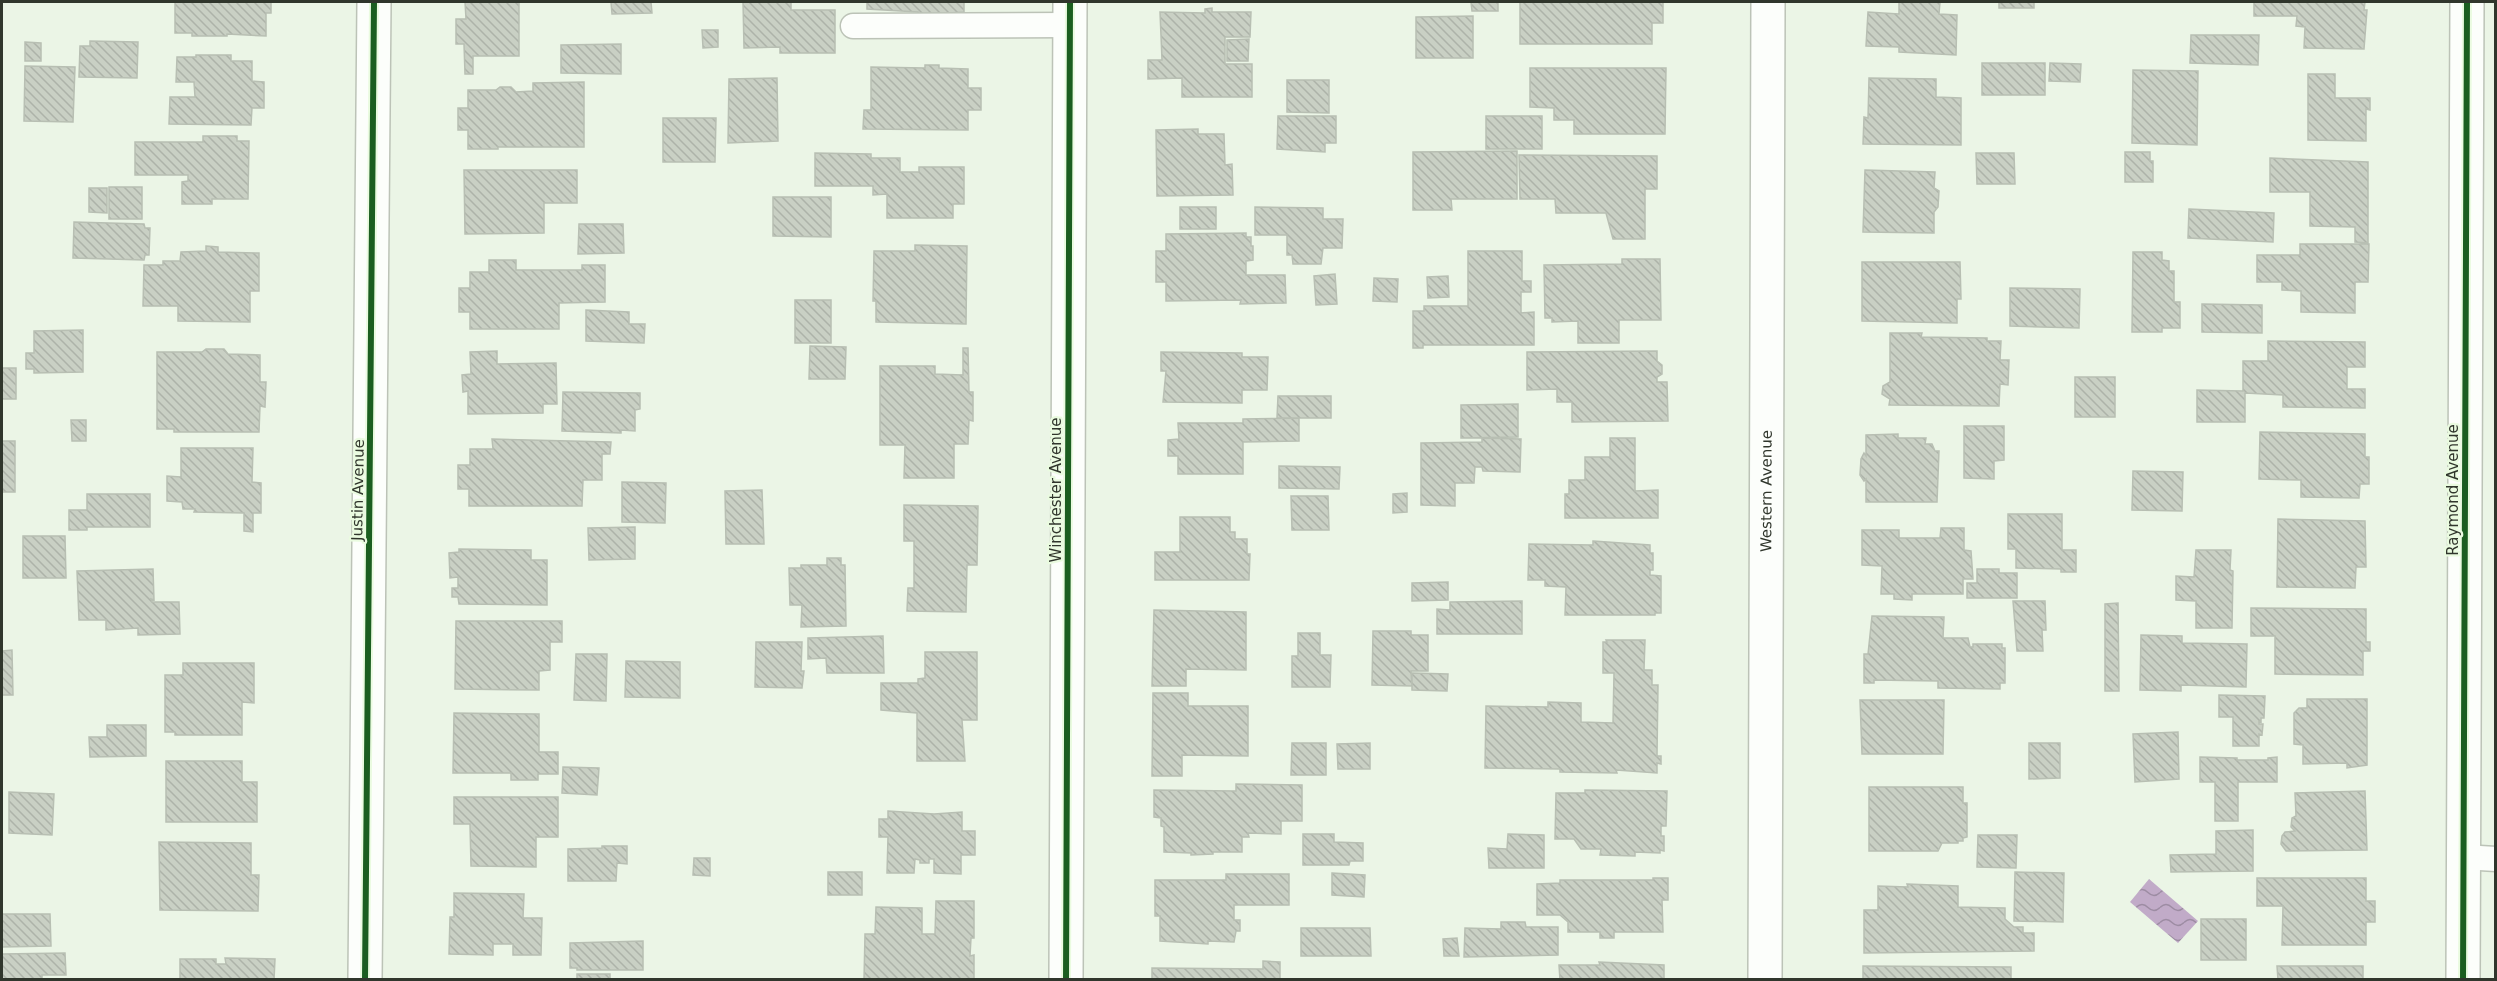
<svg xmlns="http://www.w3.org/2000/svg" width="2497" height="981" viewBox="0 0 2497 981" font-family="'DejaVu Sans',sans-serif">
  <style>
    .water { fill: url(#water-waves) }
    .building { fill: url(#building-back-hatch); stroke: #b8bfb3; stroke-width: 1.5 }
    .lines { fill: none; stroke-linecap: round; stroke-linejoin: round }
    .service-casing { stroke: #bcc3b7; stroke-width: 27 }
    .minor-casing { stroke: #bcc3b7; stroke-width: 36 }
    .tertiary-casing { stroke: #bcc3b7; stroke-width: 36 }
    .service { stroke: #fcfefb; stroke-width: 24 }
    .minor { stroke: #fcfefb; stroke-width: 33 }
    .tertiary { stroke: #fcfefb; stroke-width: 33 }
    .cycleway-casing { stroke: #eafbe0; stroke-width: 10 }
    .cycleway { stroke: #1b5e20; stroke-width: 6 }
    .labels { text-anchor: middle; stroke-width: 4.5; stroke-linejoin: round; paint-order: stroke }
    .street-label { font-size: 15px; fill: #30362c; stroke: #eafbe0 }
  </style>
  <defs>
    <pattern id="water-waves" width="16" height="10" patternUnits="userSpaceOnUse" patternTransform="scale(1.5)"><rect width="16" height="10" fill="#c1abc8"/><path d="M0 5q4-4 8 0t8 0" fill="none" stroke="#9d8ca3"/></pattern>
    <pattern id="building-back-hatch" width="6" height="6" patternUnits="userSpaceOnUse" patternTransform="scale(1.5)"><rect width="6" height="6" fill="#c9d0c4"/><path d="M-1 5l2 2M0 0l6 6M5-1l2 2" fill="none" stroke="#adb3a9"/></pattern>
  </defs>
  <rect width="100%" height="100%" fill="#ebf5e6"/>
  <path class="water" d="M2149,879L2198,921L2178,943L2130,902Z"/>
  <path class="building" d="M175,2H271V13H266V36L227,34V36H192V33H175Z
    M465,2H519V56H473V74H465L464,44H456V19H466Z
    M611,2H651L652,13L612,14Z
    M743,2H791V10H835V53H780V47L744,48Z
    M867,2H964V12L918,15V12L867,9Z
    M1471,2H1498V11H1472Z
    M1520,2H1663V23H1652V44H1520Z
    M1899,2H1940L1939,14L1957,15L1956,55L1899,52V47L1866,46L1868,12L1899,14Z
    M1999,2H2034V8H1999Z
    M2254,2H2365L2364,10H2367L2364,49L2304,48L2305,27L2296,26L2297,16H2254Z
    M1212,8V12H1251L1250,37H1225V64H1252V97H1182V78L1148,79V60H1162L1160,12L1205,13V9Z
    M1473,16V58H1416V17Z
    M702,30H718V47L703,48Z
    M2191,35H2259L2258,65L2190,63Z
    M1249,39L1248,61H1227V40Z
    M90,41L138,42L137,78L79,77L80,46H90Z
    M25,42L41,43V61H25Z
    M621,44V74L561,73V45Z
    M196,55H231V61H252V81L264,82V108H252L251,125L169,124L170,97H195L194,82H176L177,57H196Z
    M1982,63H2045V95H1982Z
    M2050,63L2081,64L2080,82L2049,81Z
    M925,65H939V68L968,69V88H981V110H968V130L863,129L864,110H871V67L925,68Z
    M25,66L75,67L73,122L24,121Z
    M1530,68H1666L1665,134H1574V120H1554V108L1530,107Z
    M2133,70L2198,71L2197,145L2132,143Z
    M2308,74H2335V98H2370V110L2366,109V141L2308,140Z
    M777,78L778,141L728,143L729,79Z
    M1869,78L1936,79V97L1961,98V145L1863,144L1864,117L1868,118Z
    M1287,80H1329V113L1287,112Z
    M584,82V147H498V149H468V130H458V108H468V90H496L500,87H511L516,92L533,91V83Z
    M1278,116H1336V143H1325V152L1277,149Z
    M1486,116H1542V149H1486Z
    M663,118H716L715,162H663Z
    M1198,129V134H1224L1225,165L1232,164L1233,195L1157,196L1156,130Z
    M203,136H237V141H249L248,199H212V204H182V182L188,181V175H135V142H203Z
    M1517,151V199H1451L1452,210H1413V152Z
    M2125,152H2150V161H2153V182H2125Z
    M815,153L871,154V158H900V172H919V167H964V204H953V218H887V194L873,195V186H815Z
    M1976,153H2014L2015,184H1977Z
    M1519,155L1657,156V189H1645V239H1613L1606,213H1556L1555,199H1520Z
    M2270,158L2368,162V243L2355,242V227L2310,226V192H2270Z
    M464,170H577V203H544V233L465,234Z
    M1865,170L1935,172L1934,188L1939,191L1938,207L1934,212V233L1863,232Z
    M109,187H142V219H109Z
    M89,188H107V213L89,212Z
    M773,197H831V237L773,236Z
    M1180,207H1216V229H1180Z
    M1255,207L1323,208V219H1343L1342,248H1323L1321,264H1293L1292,255H1287V235H1255Z
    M2189,209L2274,213L2273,242L2188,238Z
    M74,222L144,224L145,228H150L149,255H145L144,260L73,258Z
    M579,224H623L624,253L578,254Z
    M1246,233V237H1251V246H1253V260L1246,261V275H1285L1286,303L1240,304L1241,300L1166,301V282H1156V251H1166V234Z
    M2300,244H2369L2368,282H2355V313L2301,312V291L2282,290V282H2257V255H2300Z
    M915,245L967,246L966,324L876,322V301H873L874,251H915Z
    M206,246L218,247V252L259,253V291H250V322L178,321V306H143L144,265H163V261H180L181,252L206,251Z
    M1468,251H1522V281H1531V292H1521V313L1534,312V345H1423V348H1413V311H1424V306H1468Z
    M2133,252H2162V260L2169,261V271H2174V302H2180V328H2162V332H2132Z
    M1622,259H1660L1661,320H1619V343H1578V321L1552,322V318H1545L1544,265L1622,264Z
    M489,260H516V270H582V265H605V302L559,303V329H470V312H459V288H470V272H489Z
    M1862,262H1960L1961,299H1957V323L1862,321Z
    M1335,274L1337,304L1316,305L1314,276Z
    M1448,276L1449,297L1428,298L1427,277Z
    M1374,278L1398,279L1397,302L1373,301Z
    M2010,288L2080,289L2079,328L2010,326Z
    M795,300H831V343H795Z
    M2202,304L2262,305V333L2202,332Z
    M586,310L629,312V324H645L644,343L586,341Z
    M83,330V372L34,373V369H26V353H34V331Z
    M1890,333H1922L1921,337L1987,338V341H2001L2000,360H2009L2008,385L2000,384L1999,406L1889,405L1890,399L1882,394L1883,386L1890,382Z
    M2268,341L2365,342V367H2347V389H2365V408L2283,407V395L2245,393V422H2197V390L2243,391V361H2268Z
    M810,346L846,347L845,379H809Z
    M963,348H968L969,392H973V421L969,420L968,444H954V478H904L905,445H880V366H935V374L963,375Z
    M206,349H224L228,354L260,355V382H266L265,407L260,406L259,432H174V429H157V352H202Z
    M497,351V364L556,363L557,404H543V413L468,414V391L463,392L462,375L471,374L470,352Z
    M1657,351V361L1662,365V374L1657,377V382H1667L1668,421L1572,422V402H1557V389L1527,390V352Z
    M1161,352L1242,353V357H1268L1267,390H1242V403L1163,402L1166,371H1161Z
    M2,368H16V399H2Z
    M2075,377H2115V417H2075Z
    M563,392L640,393V409L635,410V431L621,430V433L562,431Z
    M1278,396H1331V418H1277Z
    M1518,404V437L1461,438V405Z
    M1299,418V441L1243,442V474H1178V456H1168V440L1179,439L1178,423H1243V419Z
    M71,420H86V441H72Z
    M1964,426H2004V460L1994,461V479L1964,478Z
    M2260,432L2365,434V457H2369V484H2360L2359,498L2301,497V480L2259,479Z
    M1898,434V438H1926L1925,444H1932L1935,451H1939L1937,502H1866V479L1864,481L1860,475L1861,459L1864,453L1866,456V435Z
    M1482,438L1521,439L1520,472L1483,471L1482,467H1475L1474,483H1455V506L1421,505V443L1482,442Z
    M1610,438H1635V491L1658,490V518H1565V494H1569V480H1585V457H1610Z
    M492,439L611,442L610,454H602V480H583L582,506H469V489H458V465H470V449H493Z
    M2,441H15V492H2Z
    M181,448H253L252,482L261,483V513H253V532L244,531V513L194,512L195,509H183L182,502L167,501V476L181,477Z
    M1279,466L1340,467L1339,489L1279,488Z
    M2133,471L2183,472L2182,511L2132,510Z
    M622,482L666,483L665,523L622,522Z
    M762,490L764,544H726L725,491Z
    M1407,493V512L1393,513V494Z
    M87,494H150V527H87V530H69V510H87Z
    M1291,496H1328L1329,530H1292Z
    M904,505L978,506L977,565H967L966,612L907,611L908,588H914V541H904Z
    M2008,514H2062V550H2076V572H2061V569L2016,568V549H2008Z
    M1180,517H1230V532H1235V539H1247V554H1250L1249,580H1155V552H1180Z
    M2278,519L2365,521L2366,567H2356L2355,588L2277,587Z
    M635,527V559L589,560L588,528Z
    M1941,528H1964V550L1971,551L1973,579H1963V594H1912V600L1894,599V594H1881L1882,566L1862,565V530H1899V538H1940Z
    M23,536H65L66,578H23Z
    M1593,541L1650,545V553H1653V570H1650V575L1661,576V613H1655V615H1565L1566,587L1545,586V580H1528L1529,544L1593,545Z
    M459,549L531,550V560H547V605L459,604L458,597H452V588H458V577L450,578L449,553L459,552Z
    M2196,550H2231L2230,570L2233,571L2232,628H2196V601L2176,600V576L2194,577Z
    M827,558H841V565H845L846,626L801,627L802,605H790L789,568H801V565H827Z
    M153,569L154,600L151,599L152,602H179L180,634L138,635V628L106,630V620H79L77,571Z
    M1977,569H1999V573H2017V598H1967V583H1977Z
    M1448,582V600L1412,601V583Z
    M1522,601V634H1437V609L1450,610V602Z
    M2013,601H2045L2046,630H2042L2043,651H2017Z
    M2118,603L2119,691H2105V604Z
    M2251,608L2366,609V642H2370V651H2363V675L2275,674V636H2251Z
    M1154,610L1246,612V670L1186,669V686H1152Z
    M1872,616L1944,617L1943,638H1968L1970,647H1973V644H2002V648H2005V683H2000V689L1938,688V681L1874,680V683H1864V654H1868Z
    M456,621H562V642H550V670L539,671V690L455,689Z
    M1373,631H1411V635H1428V671H1411L1412,686L1372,685Z
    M1298,633H1320V655H1331L1330,687H1292V656H1298Z
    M2141,635L2182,636V643L2247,644L2246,687L2181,685V691L2140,690Z
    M883,636L884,673H827L826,658L808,659V638Z
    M1606,640H1645L1644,670H1652V685H1658L1657,756H1661V764L1657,763V773L1616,770L1617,773L1560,772V769L1485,768L1486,706L1548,707V702L1581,703V722L1613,723L1614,673H1603V642H1607Z
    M756,642H802L801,671H804L802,688L755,687Z
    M12,650L13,695H2V651Z
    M925,652H977V720H962L965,761H917V713L881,710V683H918V679L925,678Z
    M576,654H607L606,701L574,700Z
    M626,661L680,662V698L625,697Z
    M183,663H254V703L242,702V735H175V732H165V675H183Z
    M1412,673L1448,674L1447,691L1412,690Z
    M1153,693H1188V706H1248V756L1182,755V776H1152Z
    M2219,695L2265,696L2264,718H2261V722L2259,721V724H2263L2262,735L2259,734V746H2233V717H2219Z
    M2307,699H2367V765L2347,768V763L2303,764V745L2294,744V713L2299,708H2307Z
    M1860,700H1944L1943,754H1862Z
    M454,713L539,714V752H558V774H538V780H511V773H453Z
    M107,725H146V756L90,757L89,737H107Z
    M2178,732L2179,779L2135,782L2133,734Z
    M1292,743H1326V775H1291Z
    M1370,743V769H1338L1337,744Z
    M2029,743H2060V778L2029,779Z
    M2200,757L2237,758V760H2268V758L2277,757V782H2238V821H2215V782H2200Z
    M166,761H242V782H257V822H166Z
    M563,767L599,768L597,795L562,793Z
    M1236,784L1302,785V821H1281V834L1248,833L1249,837H1242V852H1213V854L1191,855V853L1164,852V827L1161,826V818L1154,817V790L1236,791Z
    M1869,787H1963V803H1967V837L1963,838V841H1958V843H1942L1938,851H1869Z
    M1585,790L1667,791L1666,826H1661V836H1664V851L1660,850V853L1635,852V856L1600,855L1601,849H1581L1574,839H1555L1556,793H1585Z
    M2365,791L2367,850L2286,851L2281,844L2282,836L2285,832L2295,831L2291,827L2292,818L2296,816L2295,793Z
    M9,792L54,794L52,835L9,833Z
    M454,797H558V837H536V867L471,866L470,824H454Z
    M888,811L934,814L962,812V831H975V855H961V874L934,873V859H929V863H920V860L915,859L914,873H887L888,837H879V819H888Z
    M2253,830V871L2171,872L2170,855L2216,854V831Z
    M1303,834H1334V842L1363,843V861H1350L1349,865H1303Z
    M1508,834L1544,835V868H1489L1488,848L1507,849Z
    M1978,835H2017L2016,868L1977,867Z
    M159,842L251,843V875H259L258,911L160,910Z
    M602,846H627V864L617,863L616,881H568V849L602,848Z
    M694,858H710V876L693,875Z
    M828,872H862V895H828Z
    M2015,872L2064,873L2063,922L2014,921Z
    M1332,873L1365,875L1364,897L1332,895Z
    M1226,874H1289V905H1234V920H1240V931H1236L1234,942L1208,941V944L1160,941V916H1155V880H1226Z
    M1653,878H1668V900H1662L1663,932H1614V938H1600V932H1568V922L1560,915H1537V884L1560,883V880H1653Z
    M2257,878H2366V901H2375V922H2366V945H2282L2283,906H2257Z
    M1907,884L1958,886V907L2005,908V919L2014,927H2023V933H2034V951L1864,953V910H1878V886L1908,887Z
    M454,893L524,894L523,918H542L541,955H513V944H493V955L449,954L450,917H454Z
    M936,901H974V938H971L970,956L974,955V980H864L865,934H875L876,907L922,908V934H935Z
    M2,914H50L51,946L2,947Z
    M2201,919H2246V960H2201Z
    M1501,922H1525L1526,927H1558V955L1464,957L1465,928L1501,929Z
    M1301,928H1370L1371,956H1301Z
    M1457,938L1459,956H1444L1443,939Z
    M643,941V970H577V968H570V943Z
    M65,953L66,975H42V980H2V954Z
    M225,958L275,959L274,980H180V959H216V964H226Z
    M1263,961L1280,962V980H1152V968L1263,969Z
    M1599,962L1664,965V980H1560L1559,965H1600Z
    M1863,966L2011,967V980H1863Z
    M2277,966H2363V980H2278Z
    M577,974H610V980H577Z"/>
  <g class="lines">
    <defs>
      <path id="service" d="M853,26L1070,25
        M2463,857L2496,859"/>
      <path id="minor" d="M365,980L374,2
        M1066,980L1070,2
        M2463,980L2467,2"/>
      <g id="tertiary">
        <path id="s1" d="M1765,980L1768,2"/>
      </g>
    </defs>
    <use href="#service" class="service-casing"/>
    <use href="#minor" class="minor-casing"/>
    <use href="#tertiary" class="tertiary-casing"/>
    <use href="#service" class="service"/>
    <use href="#minor" class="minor"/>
    <use href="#tertiary" class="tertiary"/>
    <defs>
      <path id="cycleway" d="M365,980L374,2
        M1066,980L1070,2
        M2463,980L2467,2"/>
    </defs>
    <use href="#cycleway" class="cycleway-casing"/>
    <use href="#cycleway" class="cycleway"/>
  </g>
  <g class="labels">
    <g class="street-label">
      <text transform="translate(358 490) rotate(-89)" y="5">Justin Avenue</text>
      <text transform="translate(1056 490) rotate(-90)" y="5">Winchester Avenue</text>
      <text dy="5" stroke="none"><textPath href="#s1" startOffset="489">Western Avenue</textPath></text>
      <text transform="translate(2453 490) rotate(-90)" y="5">Raymond Avenue</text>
    </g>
  </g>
  <rect width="2497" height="981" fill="none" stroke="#30362c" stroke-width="6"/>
</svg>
